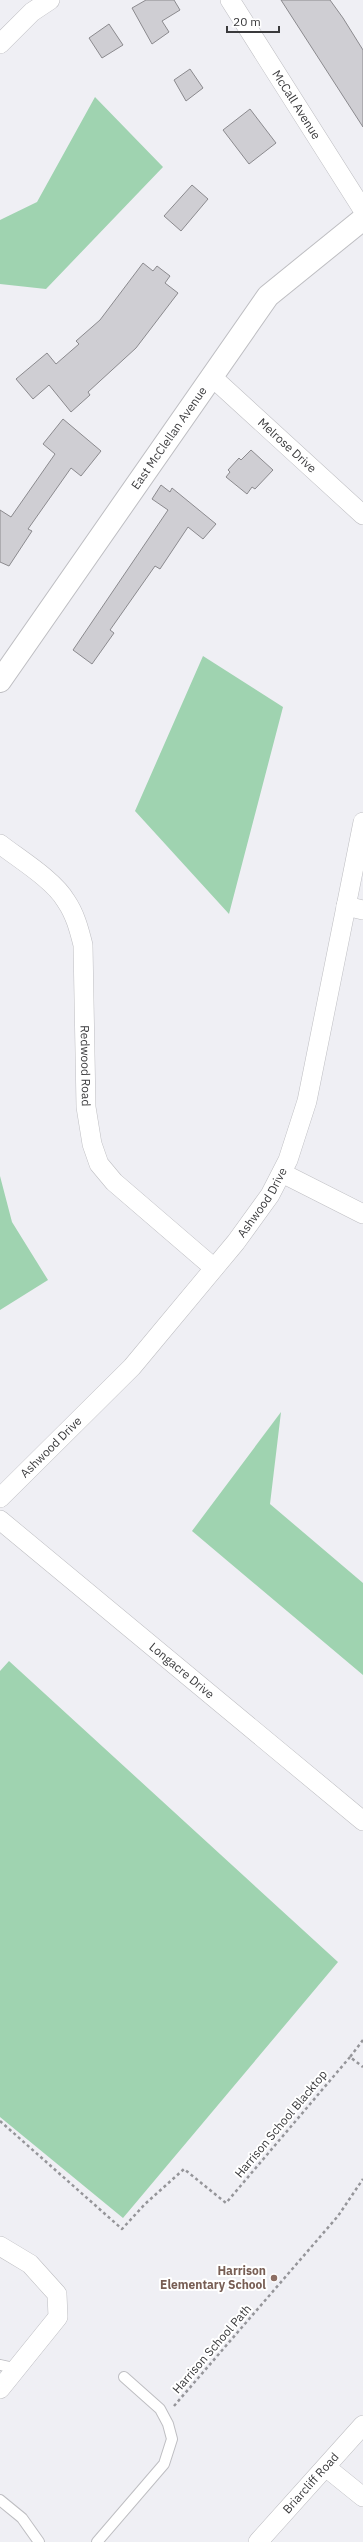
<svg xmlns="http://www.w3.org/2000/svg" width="363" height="2542" viewBox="0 0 363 2542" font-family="'IBM Plex Sans',sans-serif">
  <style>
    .green { fill: #9fd3b0 }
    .building { fill: #cfced3; stroke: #8b8a8e }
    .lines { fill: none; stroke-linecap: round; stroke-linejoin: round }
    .lane-casing { stroke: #bebec2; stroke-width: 12 }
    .street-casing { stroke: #bebec2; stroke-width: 20 }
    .secondary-casing { stroke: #bebec2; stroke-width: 24 }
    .path { stroke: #959599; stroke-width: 2.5; stroke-dasharray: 3 3; stroke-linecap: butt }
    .lane { stroke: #fff; stroke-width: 10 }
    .street { stroke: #fff; stroke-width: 19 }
    .secondary { stroke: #fff; stroke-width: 22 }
    .education-dot { fill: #8d6e63; stroke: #fff; stroke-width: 1.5 }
    .labels { text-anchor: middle; stroke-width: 4; stroke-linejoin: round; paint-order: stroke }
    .street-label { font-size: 12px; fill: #3a3a3c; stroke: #fff }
    .education-label { font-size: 12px; font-weight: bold; fill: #785e54; stroke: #fff; text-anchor: end }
  </style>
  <rect width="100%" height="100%" fill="#efeff4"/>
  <path class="green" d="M95,97L163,167L46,289L0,284V220L37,202Z
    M203,656L283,707L229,914L135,811Z
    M0,1176L12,1222L48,1280L0,1310Z
    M281,1412L270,1504L363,1583V1675L192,1531Z
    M9,1661L338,1962L123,2218L0,2117V1671Z"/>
  <path class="building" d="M146,0H174L180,10L162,21L169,32L152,44L132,8Z
    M281,0H330L343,18L363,50V127Z
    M109,24L123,45L102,58L89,38Z
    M190,69L203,88L186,101L174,80Z
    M250,109L276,143L249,164L223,130Z
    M192,185L208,199L181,231L164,216Z
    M143,263L153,271L157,266L170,276L165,283L178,293L136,348L88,392L90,395L71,412L49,385L33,399L16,379L47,353L56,364L79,344L76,341L100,320Z
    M63,419L101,451L81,476L71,468L28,529L32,531L9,566L0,562V510L11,517L55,454L43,444Z
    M251,450L273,470L255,489L252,487L247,494L226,477L230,472L228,470L239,458L241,460Z
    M161,485L170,492L172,488L216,524L203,539L188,527L160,569L155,566L110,630L114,633L92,664L73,650L168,510L152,499Z"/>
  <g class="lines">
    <defs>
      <path id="lane" d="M0,2365L18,2369
        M0,2500L22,2518L39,2542
        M97,2542L164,2464L172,2439L168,2424L160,2409L124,2377"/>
      <g id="street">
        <path id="s1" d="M230,0L363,210"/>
        <path d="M0,44L32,12L50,0"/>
        <path id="s2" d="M211,376L363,515"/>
        <path id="s3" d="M0,844C19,859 54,880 66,901C75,914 79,929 83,945L86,1107L92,1144L99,1164L114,1182L214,1268"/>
        <path d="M346,906L363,910"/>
        <path d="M282,1173L363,1214"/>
        <path id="s4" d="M0,1498L132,1367L236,1242L270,1195L288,1160L307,1101L363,822"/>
        <path id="s5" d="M0,1520L363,1821"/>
        <path d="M0,2246L30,2264L57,2294L58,2317L0,2389"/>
        <path d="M327,2468L363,2497"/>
        <path id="s6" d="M258,2542L363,2425"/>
      </g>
      <g id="secondary">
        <path id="s7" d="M0,681L268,296L363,219"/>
      </g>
    </defs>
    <use href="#lane" class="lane-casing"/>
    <use href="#street" class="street-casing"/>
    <use href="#secondary" class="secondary-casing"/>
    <path class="path" d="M363,2040L350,2057L363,2067
      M0,2121L122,2229L145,2204L184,2169L226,2203L350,2057
      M174,2406L338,2216L363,2179"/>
    <use href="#lane" class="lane"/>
    <use href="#street" class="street"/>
    <use href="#secondary" class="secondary"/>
  </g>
  <circle class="education-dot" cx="274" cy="2278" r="4"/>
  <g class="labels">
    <g class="street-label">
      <text dy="4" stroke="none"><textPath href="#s1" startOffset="124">McCall Avenue</textPath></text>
      <text dy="4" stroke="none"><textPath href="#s7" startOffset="296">East McClellan Avenue</textPath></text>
      <text dy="4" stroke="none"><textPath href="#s2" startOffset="103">Melrose Drive</textPath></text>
      <text dy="4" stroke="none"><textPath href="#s3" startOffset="256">Redwood Road</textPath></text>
      <text dy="4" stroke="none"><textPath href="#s4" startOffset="396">Ashwood Drive</textPath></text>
      <text dy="4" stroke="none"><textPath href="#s4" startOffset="72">Ashwood Drive</textPath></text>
      <text dy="4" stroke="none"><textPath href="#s5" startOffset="236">Longacre Drive</textPath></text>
      <text transform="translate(281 2124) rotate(-50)" y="4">Harrison School Blacktop</text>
      <text transform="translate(212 2349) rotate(-49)" y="4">Harrison School Path</text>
      <text dy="4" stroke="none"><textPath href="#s6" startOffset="79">Briarcliff Road</textPath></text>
    </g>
    <g class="education-label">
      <text x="266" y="2275">Harrison<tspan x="266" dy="14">Elementary School</tspan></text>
    </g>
  </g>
  <path d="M227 26v6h52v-6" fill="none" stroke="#3a3a3c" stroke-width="2"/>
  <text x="233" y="26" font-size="12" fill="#3a3a3c" stroke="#ffffff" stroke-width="3" paint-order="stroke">20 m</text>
</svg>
